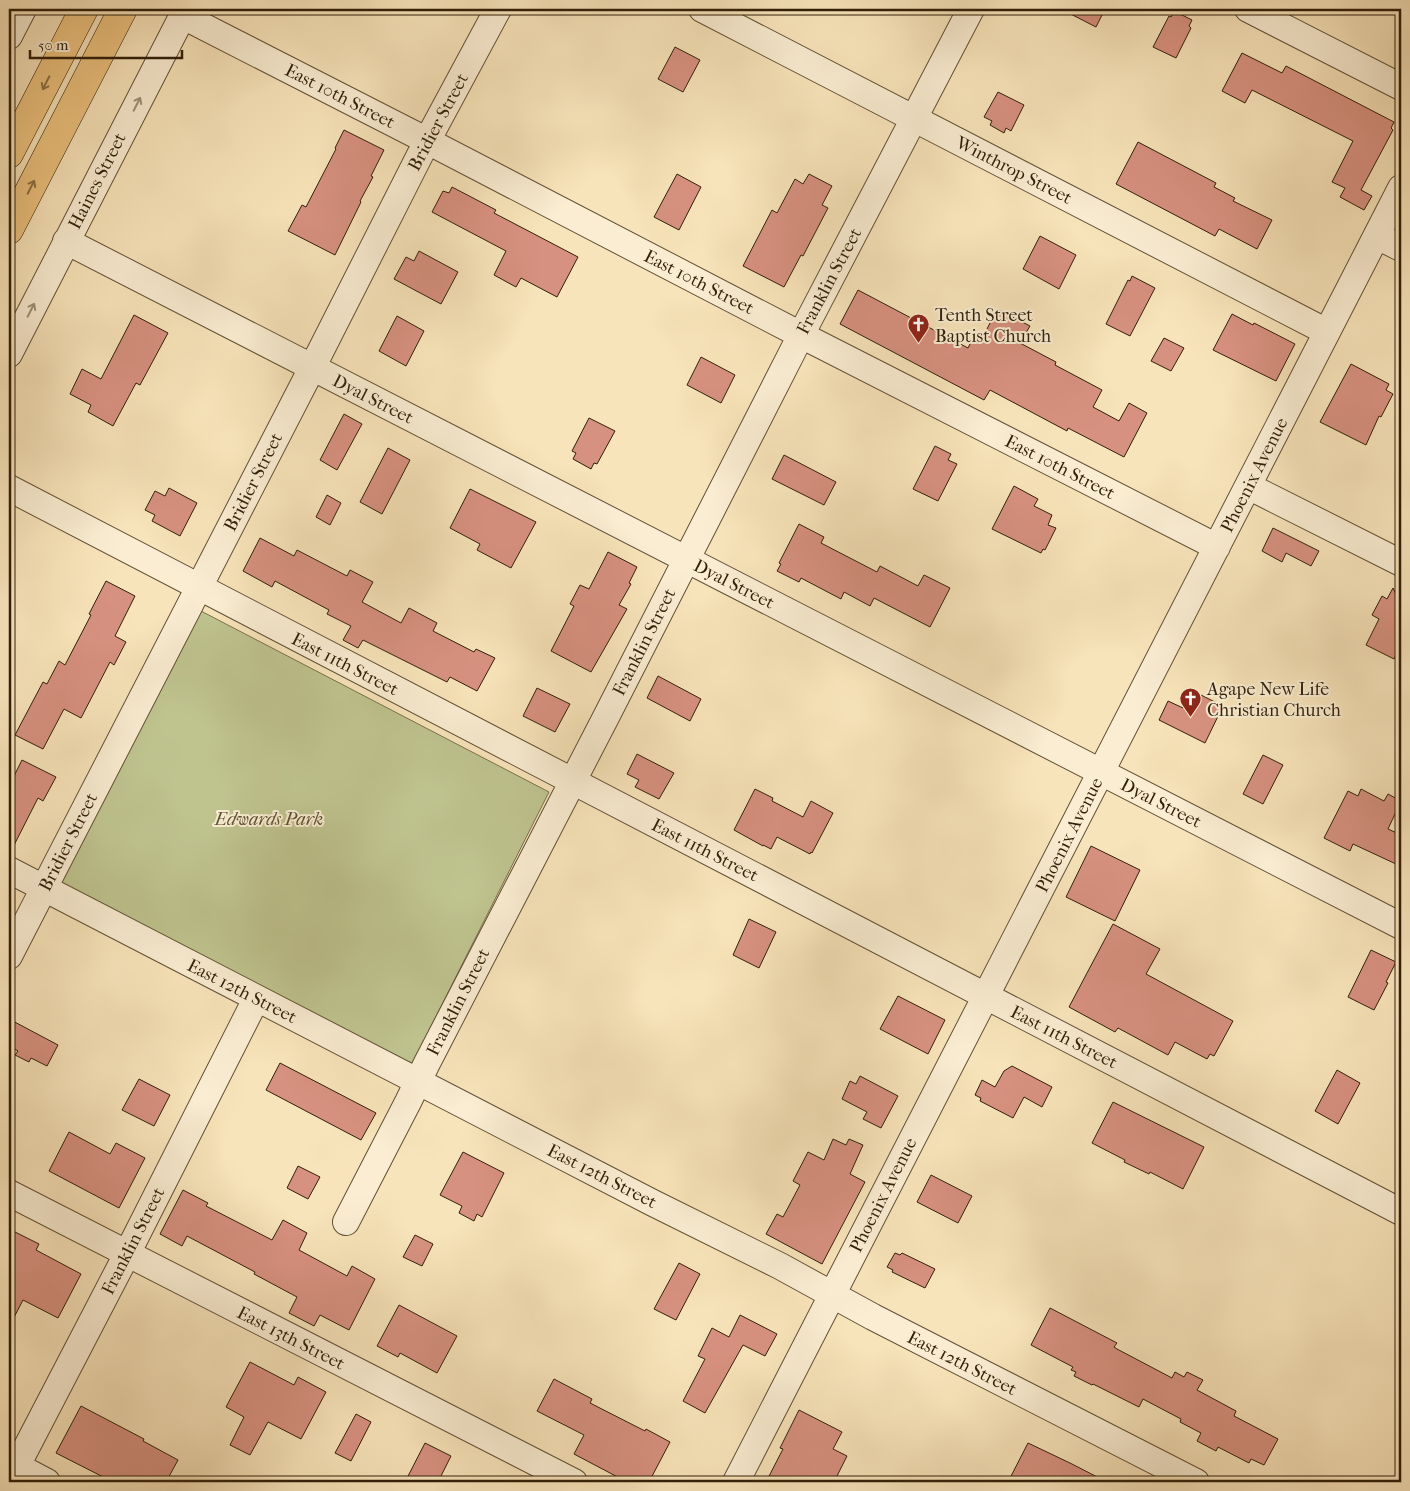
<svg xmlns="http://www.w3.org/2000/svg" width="1410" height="1491" viewBox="0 0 1410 1491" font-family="'IM FELL French Canon',serif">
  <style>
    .green { fill: #bfc48f; stroke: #78724c }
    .building { fill: #d79180; stroke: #301f09 }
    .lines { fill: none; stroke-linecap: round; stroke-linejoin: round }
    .minor-casing { stroke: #625035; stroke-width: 28 }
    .highway-casing { stroke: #301f09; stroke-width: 29 }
    .minor { stroke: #faedd2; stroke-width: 26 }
    .highway { stroke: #ecc27d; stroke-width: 28 }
    .oneway { stroke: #8e7043 }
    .oneway2 { stroke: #9f9078 }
    .labels { text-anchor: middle; stroke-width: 4; stroke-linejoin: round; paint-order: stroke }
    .street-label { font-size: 18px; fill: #301f09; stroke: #faedd2 }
    .poi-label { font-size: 18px; fill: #301f09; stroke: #faedd2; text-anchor: start }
    .park-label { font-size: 18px; font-style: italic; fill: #5b5131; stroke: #faedd2 }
  </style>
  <rect width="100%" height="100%" fill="#f8e4ba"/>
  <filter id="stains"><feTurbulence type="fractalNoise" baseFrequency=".004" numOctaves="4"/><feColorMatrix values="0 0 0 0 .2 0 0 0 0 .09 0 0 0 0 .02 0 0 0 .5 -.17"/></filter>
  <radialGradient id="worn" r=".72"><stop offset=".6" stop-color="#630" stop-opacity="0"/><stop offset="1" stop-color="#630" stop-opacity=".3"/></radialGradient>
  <path class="green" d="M199,610L549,792L412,1064L59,884Z"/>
  <path class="building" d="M1061,9H1105L1096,27Z
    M1174,11L1192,20L1189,26L1191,28L1176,58L1153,47L1169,16L1171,17Z
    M675,47L700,60L683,92L658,79Z
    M1242,53L1282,73L1286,66L1394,122L1391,128L1393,130L1361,190L1372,196L1364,210L1340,197L1345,188L1332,182L1353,141L1252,90L1245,103L1222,91Z
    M998,92L1024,105L1011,131L1006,128L1004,133L990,125L992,121L984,117Z
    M344,130L384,150L371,176L373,177L360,201L361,202L335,255L288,231L302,205L306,207L336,149L335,148Z
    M1138,142L1216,183L1214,187L1235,198L1233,201L1272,220L1257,249L1219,229L1215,236L1116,184Z
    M677,174L701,187L679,230L654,217Z
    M809,174L832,186L822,205L828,208L803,256L801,255L784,287L743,266L772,210L777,213L795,179L803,184Z
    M452,187L496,210L494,213L578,257L557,297L521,278L516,287L494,275L506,251L432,212L443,191L449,193Z
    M1040,236L1076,255L1059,289L1023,269Z
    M419,251L458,272L441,304L394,279L406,257L414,261Z
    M1132,276L1155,288L1130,336L1106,324L1128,280L1130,281Z
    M858,290L968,348L974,336L981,341L997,309L1030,326L1020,343L1056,362L1055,365L1102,390L1093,407L1119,421L1129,403L1147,413L1124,457L1068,428L1067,431L990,390L984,400L840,324Z
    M1232,314L1253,325L1254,323L1295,344L1276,381L1213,350Z
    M134,315L168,333L140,385L136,383L113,426L88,412L91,405L70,394L82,369L101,379Z
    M397,316L424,331L406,366L379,351Z
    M1164,338L1184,348L1171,371L1151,361Z
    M701,357L735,375L721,403L687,385Z
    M1351,364L1389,384L1386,390L1393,394L1381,417L1379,416L1366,445L1320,422Z
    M344,414L362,424L337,470L320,460Z
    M589,418L615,431L597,464L594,463L591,469L573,459L576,453L572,451Z
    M935,446L951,454L948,460L957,464L938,501L913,489Z
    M388,448L410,460L382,514L360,502Z
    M784,455L836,482L824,505L772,479Z
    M1014,486L1038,499L1034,506L1052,515L1048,525L1056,528L1045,550L1043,549L1041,553L992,529Z
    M169,488L197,503L180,536L152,521L155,515L145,510L155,491L165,496Z
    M470,489L536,522L511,568L477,550L480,544L450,528Z
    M327,495L341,503L330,525L316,517Z
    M799,524L824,537L821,543L877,572L880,566L918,586L924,575L950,588L930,627L874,598L870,606L844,592L841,599L801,578L799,582L777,571L781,564L779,563Z
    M1273,528L1319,551L1311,566L1286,553L1282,562L1262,551Z
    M260,538L294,556L297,550L347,576L350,570L373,582L362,602L401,623L409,608L437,623L433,631L474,652L476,649L495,658L477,691L450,677L447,682L363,640L358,648L343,640L351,626L327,614L329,610L275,581L272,587L243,571Z
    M608,552L637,567L629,583L631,584L619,605L627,609L591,672L551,651L574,606L570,604L580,585L589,589Z
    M106,581L135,596L115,636L126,642L114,665L110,662L81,718L64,709L43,749L15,735L43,682L47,684L59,661L65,665L91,615L89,614Z
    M1393,588L1399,601L1401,602V644L1394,659L1366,645L1379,619L1372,615L1382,596L1387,599Z
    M658,676L701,699L690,721L647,698Z
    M537,688L570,704L555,732L523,716Z
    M1191,690L1223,706L1205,743L1159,720L1168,701L1183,708Z
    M637,754L674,773L659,799L635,787L639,780L627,774Z
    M1263,755L1283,765L1263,804L1243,794Z
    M22,760L56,777L43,801L38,798L9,855V786Z
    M755,789L773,798L772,801L803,817L811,801L833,813L812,853L811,852L810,854L777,837L771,849L763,845V846L734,830Z
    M1361,789L1384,801L1388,794L1401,801L1388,829L1401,835V853L1396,864L1353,844L1350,851L1324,838L1348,791L1358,796Z
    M1091,846L1140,870L1115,921L1066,897Z
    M749,919L776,932L759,968L733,955Z
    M1113,924L1160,949L1146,974L1233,1021L1214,1056L1210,1054L1207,1059L1175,1042L1168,1055L1118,1028L1115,1032L1069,1007Z
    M1371,950L1396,962L1386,982L1388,983L1374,1010L1348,997Z
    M898,996L945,1020L928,1054L880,1029Z
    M9,1019L58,1045L47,1066L31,1058L29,1062L15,1055L18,1051L9,1046Z
    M280,1063L376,1113L361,1140L266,1090Z
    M1012,1066L1052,1087L1042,1107L1024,1097L1013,1118L980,1101L981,1098L975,1095L982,1080L995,1087L1004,1071Z
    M1337,1070L1360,1083L1338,1124L1315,1111Z
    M860,1076L898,1096L881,1128L863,1119L867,1112L842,1099L850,1081L856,1084Z
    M139,1079L170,1095L154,1126L122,1110Z
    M1113,1102L1204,1147L1183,1189L1150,1172L1149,1174L1124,1162L1125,1160L1092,1143Z
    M69,1132L110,1154L116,1143L145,1158L119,1208L49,1171Z
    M833,1139L846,1145L849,1139L863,1145L850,1174L865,1182L822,1264L766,1234L777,1214L783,1217L800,1185L793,1181L808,1152L824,1160Z
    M463,1152L504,1173L482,1217L477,1214L474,1221L459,1213L462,1206L440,1195Z
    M298,1166L320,1177L308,1199L287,1188Z
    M931,1175L972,1196L958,1223L917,1202Z
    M183,1190L208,1203L206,1206L272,1240L283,1220L307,1233L299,1250L347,1276L352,1266L375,1279L349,1330L320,1315L314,1326L289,1313L297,1297L254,1274L255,1272L187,1236L182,1246L160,1234Z
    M9,1229L39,1244L36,1250L81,1274L58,1318L23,1300L9,1327Z
    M415,1235L433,1244L422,1266L403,1257Z
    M895,1253L900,1255L902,1253L935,1269L925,1288L892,1272L893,1270L887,1267Z
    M679,1263L700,1274L676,1320L654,1309Z
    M399,1305L457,1336L437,1373L400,1353L398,1357L377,1346Z
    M1050,1308L1117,1343L1114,1347L1117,1349L1172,1378L1175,1372L1184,1377L1187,1372L1203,1380L1197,1390L1236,1411L1234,1416L1278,1439L1264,1465L1251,1459L1249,1463L1218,1447L1216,1451L1197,1441L1201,1433L1180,1422L1181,1419L1143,1399L1139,1407L1093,1384L1092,1385L1074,1376L1076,1372L1071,1370L1073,1367L1031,1345Z
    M740,1315L777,1334L765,1356L743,1345L705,1413L683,1401L705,1359L698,1356L712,1328L729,1337Z
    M250,1362L294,1385L298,1377L326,1392L301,1439L268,1422L250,1455L230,1445L244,1417L226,1407Z
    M554,1379L592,1399L590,1403L645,1431L646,1429L670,1442L649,1482H627L574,1454L584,1435L537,1411Z
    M81,1406L144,1439L143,1441L178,1460L166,1482H113L56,1453Z
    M799,1410L842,1432L833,1449L847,1456L834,1482H766L783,1449L780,1448Z
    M356,1414L371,1422L351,1461L335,1453Z
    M425,1443L451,1456L438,1482H405Z
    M1028,1443L1070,1463L1107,1482H1008Z"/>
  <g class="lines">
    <defs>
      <path id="minor" d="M702,9L1327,332
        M1248,9L1401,87
        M183,16L414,134L801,335L1217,547
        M9,36L23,9
        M1377,236L1401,248
        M66,241L1401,926
        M9,354L186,9
        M1248,486L1401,563
        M9,488L1401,1212
        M9,870L653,1203L780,1266L873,1317L1196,1482
        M9,956L312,368L427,141L498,9
        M9,1193L574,1482
        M346,1222L408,1102L427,1063L606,717L801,335L971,9
        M9,1462L47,1482
        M9,1481L127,1254L256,999
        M736,1482L1401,188"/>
      <path id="highway" d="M9,154L84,9
        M9,230L123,9"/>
    </defs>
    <use href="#minor" class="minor-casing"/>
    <use href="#highway" class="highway-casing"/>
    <use href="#minor" class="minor"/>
    <use href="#highway" class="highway"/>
  </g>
  <defs><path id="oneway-shaft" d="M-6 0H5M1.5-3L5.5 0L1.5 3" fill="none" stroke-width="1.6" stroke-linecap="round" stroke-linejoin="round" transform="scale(1.25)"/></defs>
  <g class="oneway">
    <use href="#oneway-shaft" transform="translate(46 83) rotate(117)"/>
    <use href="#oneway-shaft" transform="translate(31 187) rotate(-63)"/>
  </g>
  <g class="oneway2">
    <use href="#oneway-shaft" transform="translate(137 104) rotate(-63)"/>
    <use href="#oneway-shaft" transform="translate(31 310) rotate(-63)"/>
  </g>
  <defs>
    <symbol id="church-pin" viewBox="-11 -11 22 30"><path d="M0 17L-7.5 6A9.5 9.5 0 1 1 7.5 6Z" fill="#8f2418" stroke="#faedd2"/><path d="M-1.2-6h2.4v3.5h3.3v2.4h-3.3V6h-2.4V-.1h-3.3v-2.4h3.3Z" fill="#fff"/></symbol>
  </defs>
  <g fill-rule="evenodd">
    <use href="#church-pin" x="906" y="312" width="25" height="34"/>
    <use href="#church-pin" x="1178" y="686" width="25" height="34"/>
  </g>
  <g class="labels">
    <g class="street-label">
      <text transform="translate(340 96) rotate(27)" y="6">East 10th Street</text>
      <text transform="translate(438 122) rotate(-62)" y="6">Bridier Street</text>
      <text transform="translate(1014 170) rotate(27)" y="6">Winthrop Street</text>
      <text transform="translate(97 181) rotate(-63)" y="6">Haines Street</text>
      <text transform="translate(829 281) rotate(-62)" y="6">Franklin Street</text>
      <text transform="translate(699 282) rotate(27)" y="6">East 10th Street</text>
      <text transform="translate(373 399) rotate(27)" y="6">Dyal Street</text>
      <text transform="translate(1060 467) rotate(27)" y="6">East 10th Street</text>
      <text transform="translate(1254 475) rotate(-63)" y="6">Phoenix Avenue</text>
      <text transform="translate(253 482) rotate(-63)" y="6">Bridier Street</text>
      <text transform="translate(734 584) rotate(27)" y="6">Dyal Street</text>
      <text transform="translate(644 642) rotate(-63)" y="6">Franklin Street</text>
      <text transform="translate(345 664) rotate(27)" y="6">East 11th Street</text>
      <text transform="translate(1161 803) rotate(27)" y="6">Dyal Street</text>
      <text transform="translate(1069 835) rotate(-63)" y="6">Phoenix Avenue</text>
      <text transform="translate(68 842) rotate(-63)" y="6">Bridier Street</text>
      <text transform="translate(705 850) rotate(27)" y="6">East 11th Street</text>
      <text transform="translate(242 991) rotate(27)" y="6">East 12th Street</text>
      <text transform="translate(458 1002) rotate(-63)" y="6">Franklin Street</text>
      <text transform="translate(1064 1037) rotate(27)" y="6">East 11th Street</text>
      <text transform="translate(602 1176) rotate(27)" y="6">East 12th Street</text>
      <text transform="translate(883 1195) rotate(-63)" y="6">Phoenix Avenue</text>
      <text transform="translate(133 1241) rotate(-63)" y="6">Franklin Street</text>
      <text transform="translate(291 1338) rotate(27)" y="6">East 13th Street</text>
      <text transform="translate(962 1363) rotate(27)" y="6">East 12th Street</text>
    </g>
    <g class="poi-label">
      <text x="935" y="321">Tenth Street<tspan x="935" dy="21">Baptist Church</tspan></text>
      <text x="1207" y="695">Agape New Life<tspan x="1207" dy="21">Christian Church</tspan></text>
    </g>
    <g class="park-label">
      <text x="269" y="825">Edwards Park</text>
    </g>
  </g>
  <rect width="1410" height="1491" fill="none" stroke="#f8e4ba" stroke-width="30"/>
  <rect x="10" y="10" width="1390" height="1471" fill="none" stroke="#301f09" stroke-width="2.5"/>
  <rect x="15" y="15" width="1380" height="1461" fill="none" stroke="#301f09"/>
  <path d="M30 50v8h152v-8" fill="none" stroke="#301f09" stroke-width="2.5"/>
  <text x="38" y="50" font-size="15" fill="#301f09" stroke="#faedd2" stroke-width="4" paint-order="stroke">50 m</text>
  <rect width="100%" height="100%" filter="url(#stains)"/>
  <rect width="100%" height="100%" fill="url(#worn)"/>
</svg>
